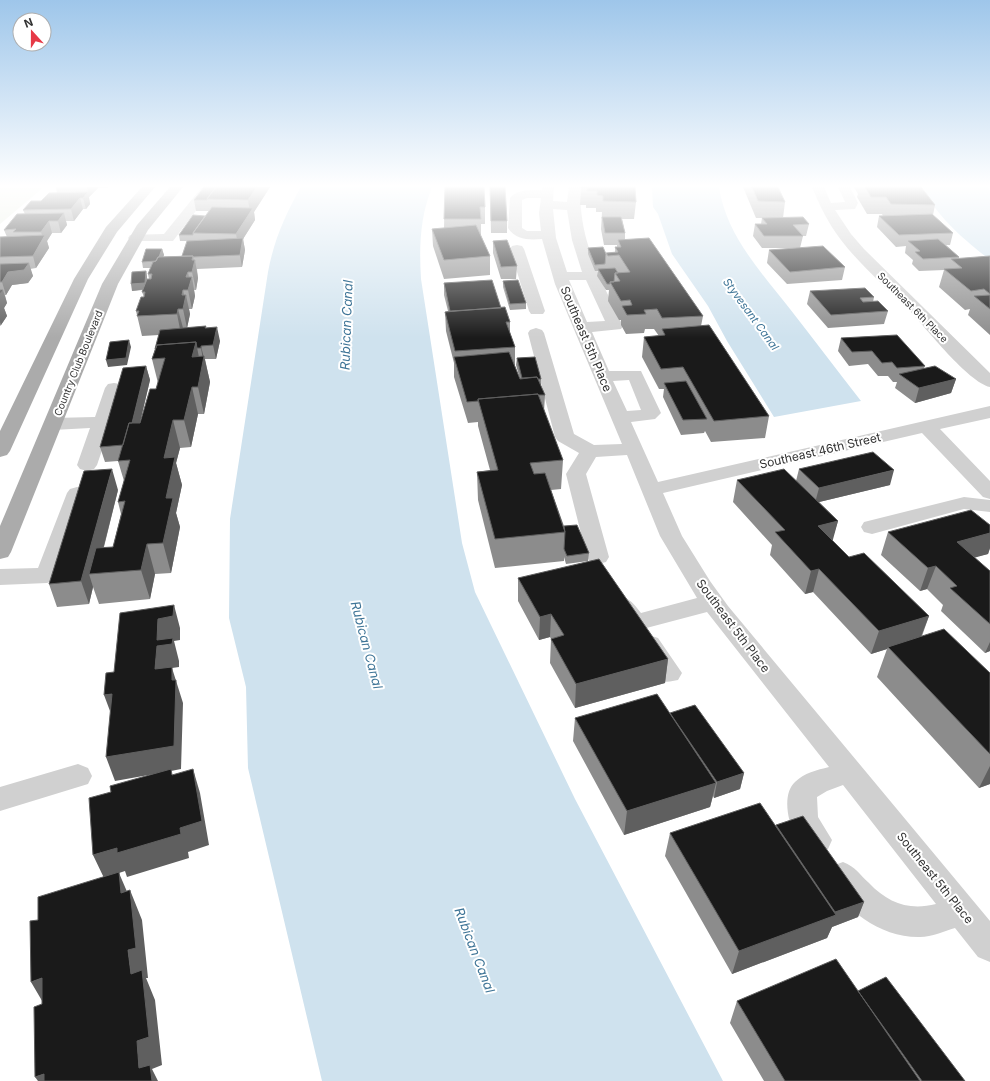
<svg xmlns="http://www.w3.org/2000/svg" width="990" height="1081" viewBox="0 0 990 1081" font-family="Inter,sans-serif">
  <style>
    .green { fill: #e6ecdf }
    .water { fill: #cfe2ee }
    .lines { fill: none; stroke-linecap: round; stroke-linejoin: round }
    .minor { fill: #d0d0d0; fill-rule: evenodd }
    .major { fill: #ababab; fill-rule: evenodd }
    .wall { fill: #8c8c8c }
    .shaded-wall { fill: #5f5f5f }
    .building { fill: #1a1a1a; stroke: #5f5f5f }
    .labels { text-anchor: middle; stroke-width: 4; stroke-linejoin: round; paint-order: stroke }
    .far-street-label { font-size: 10px; fill: #333; stroke: #fff }
    .far-water-label { font-size: 11px; font-style: italic; fill: #3f7597; stroke: #fff }
    .street-label { font-size: 12px; fill: #333; stroke: #fff }
    .water-label { font-size: 13px; font-style: italic; fill: #3f7597; stroke: #fff }
  </style>
  <rect width="100%" height="100%" fill="#fff"/>
  <path class="green" d="M0,187H44L0,224Z"/>
  <path class="water" d="M301,187H432C420,217 419,247 421,279L462,543L475,592L575,799L723,1081H322L248,768L246,687L229,618L230,519L268,272C274,240 285,215 301,187Z
    M652,187H719C726,235 761,272 790,309C814,340 837,370 861,401L774,417L727,341L708,306L672,254L658,214L653,207Z
    M923,187H988L990,191V260C965,240 936,217 923,187Z"/>
  <g class="lines">
    <path class="minor" d="M202,187H214L173,241H130L128,238L130,235L164,234Z
      M542,187H554L553,201L567,202L569,187H581C577,237 602,282 623,326L621,329L592,332L609,371H641L661,413L655,419L631,422L658,482L990,406V418L940,429L990,481V499L983,497L922,433L663,493L682,536L710,581L728,606L990,921V962L978,957L955,928C944,931 932,937 920,937C881,938 843,910 827,876L832,866L843,862C856,867 859,874 869,883C888,903 909,911 936,904L843,785L827,791L817,797L818,817L832,840L828,849C824,850 819,853 816,853C793,850 777,798 795,782C804,773 817,770 829,767L707,612L635,631L626,629L610,605L614,599C628,595 632,602 641,613L697,598L660,536L627,455L596,457L586,474L609,557L606,562L598,564L590,562L587,557L566,474L579,453L558,441L555,437L528,333L530,330L536,328L542,330L544,333L574,434L594,445L622,444L555,284L542,239C529,240 516,240 508,228L510,198C517,189 531,190 542,190ZM527,198H541L539,213L541,231H527L522,228V200ZM553,209L567,210L572,240L582,272H567L556,238ZM569,280H586L605,321L587,322ZM629,380L641,410L627,411L613,381Z
      M812,187H824L831,203L845,202L838,187H850L858,203L855,209L835,210L851,234L864,249L990,373V387C968,382 926,328 909,310C886,287 861,266 841,240C828,223 820,206 812,187Z
      M517,245L522,246L524,249L545,311L543,314H531L529,311L510,249L512,246Z
      M114,383L120,384L123,388L97,465L94,469L87,471L80,469L77,465L90,428L53,430L46,428L44,424L46,420L53,418L95,417L105,388L108,384Z
      M77,487L84,489L87,493L55,580L47,583L0,585V569L38,568L67,493L70,489Z
      M964,497L990,500V512L964,509L872,534L864,532L861,527L864,522Z
      M649,635L658,638L682,673L678,680C672,681 665,684 660,679C652,673 642,653 637,644L640,638Z
      M78,764L88,768L92,776L88,784L0,811V787Z"/>
    <path class="major" d="M142,187H155L117,232L88,279L10,451L7,455L0,457V431L74,279L106,227Z
      M170,187H183L148,230L118,284L11,552L8,557L0,559V526L102,284L137,225Z"/>
  </g>
  <path class="wall" d="M56,187H108L107,188H98L89,197L90,204L86,209H83L74,221H66L67,225L61,233H52L47,241L49,248L36,268L30,269L33,276L28,283L12,285L6,295H5L7,303L4,308L7,316L1,325L0,326V237H7L4,230L25,214L23,210L57,193Z
    M270,187L254,212L255,220L243,239L245,250L242,267L197,269L198,278L196,290H194L195,296L192,309H189L190,314L187,328L206,326V328L220,341L216,359H205L210,382L204,414H198L191,447L180,448L176,463L182,485L176,513L180,527L171,573L155,574L150,599L99,604L93,587L89,604L57,607L49,584L118,490L104,547H113L121,514L118,502L124,481L118,461L105,462L100,447L146,366L150,380L140,423L156,389L158,383L152,359L159,335L142,336L136,311L144,297L142,292L143,290L132,291L146,271L147,277V280L149,279L148,274L150,268H143L142,262L162,249L164,255L163,257L182,256L188,241H180L179,235L205,216L209,211H196L194,200Z
    M445,187L485,207V224H481V236L490,256V275L444,279L433,246L432,229L444,228Z
    M490,187L507,221V233H491Z
    M581,187H635L636,202L634,219H622L625,233V240L703,316L701,326L769,416L765,438L711,442L705,431L704,433L681,435L663,397L664,389H659L642,357L644,337L659,336L654,329H645L644,333L626,334L621,325V320H619L608,301L609,290H606L597,276L598,271H595L588,254V248L606,254L615,252V247H617V245H604L601,229L602,212H596V208H586V205H580Z
    M743,187H778L785,202L783,218L809,224L806,236H803L800,248L845,267L842,280L787,284L767,263L769,250L798,248H762L753,236L755,224H761L762,218H756Z
    M854,187H921L935,205L933,215L953,233L950,245H946L959,257V259L990,257V335L968,315L970,309L965,310L939,287L944,270L919,271L912,264L913,260L905,253L906,246L896,247L877,227L879,216H883L882,214H867L857,197L858,194Z
    M493,241L517,266L516,279H501L493,253Z
    M503,281L526,303V309L510,310L503,287Z
    M444,283L501,308L510,322V333L515,347V366L520,379L516,365L517,358L541,379V386L545,395L544,412L563,460L561,489L551,490L564,526L589,553L588,561L566,564L564,557V561L495,568L478,500L477,472L490,470L478,426V422L468,423L454,377V363L446,331L445,312L448,311L444,295Z
    M810,291L874,297L873,302L888,311L884,324L828,328L807,304Z
    M841,338L925,366L924,368L956,379L951,393L915,403L895,388L897,382H893L888,376H878L868,364L849,366L838,351Z
    M799,469L890,485L819,502L838,521L832,540L849,557L929,616L922,636L990,673V784L979,788L877,677L887,649L871,654L813,592L805,594L770,555L772,545L733,502L737,480L796,481Z
    M990,525V548L988,554L974,557L990,571V651L985,653L941,611L943,605L927,589L920,591L881,555L888,532Z
    M518,578L668,659L665,683L575,708L550,663L551,639L550,637L539,640L518,601Z
    M670,714L744,773L740,789L714,798L713,796L710,807L624,835L573,741L575,718Z
    M776,825L864,902L858,917L832,927L827,938L732,974L665,856L670,833Z
    M858,991L965,1081H764L730,1023L737,1001Z"/>
  <path class="shaded-wall" d="M87,187H98V188L89,197Z
    M257,187H270L254,212L255,220L243,239L245,250L242,267L236,234L250,212L248,200Z
    M88,192L90,204L86,209L83,198Z
    M80,198L83,209L74,221L71,209Z
    M64,213L67,225L61,233L58,221Z
    M49,221L52,233L47,241L49,248L36,268L33,256L43,239L41,232Z
    M162,249L164,255L159,267L158,261Z
    M193,256L194,262L195,260L198,278L196,290L192,272V260Z
    M29,263L33,276L28,283L12,285L6,295L2,282L8,272Z
    M146,271L147,277L146,289L132,291L131,284Z
    M188,272L190,283L192,277L195,296L192,309L188,290L186,277Z
    M3,290L7,303L4,308L7,316L1,325L0,322V294Z
    M183,290L185,300L186,295L190,314L187,328L183,309L182,295Z
    M178,309L183,328L181,334L177,314Z
    M217,327L220,341L216,359L213,345Z
    M129,340L131,347L127,365L108,367L106,360Z
    M196,342L201,368L192,357Z
    M201,346L204,358V356L210,382L204,414L198,387L203,360L201,348Z
    M146,366L150,380L131,460L127,445Z
    M956,379L951,393L915,403L919,388Z
    M192,387L198,414L191,447L184,420Z
    M173,420L180,448L176,463L182,485L176,513L180,527L171,573L163,543L166,498L164,458Z
    M112,469L118,490L97,573L89,574L93,587L89,604L81,581Z
    M894,470L890,485L815,503L819,488Z
    M838,521L832,543L818,526Z
    M990,533V548L988,554L948,565L957,542Z
    M147,544L155,574L150,599L141,570Z
    M936,566L927,589L920,591L928,568Z
    M819,569L813,592L805,594L811,571Z
    M174,605L180,628V640L174,641L179,661V667L172,668L183,703L181,769L171,771L178,793L172,775L171,771L115,781L106,757L155,669L158,619Z
    M551,614L550,637L539,640L540,617Z
    M929,616L920,639L888,647L887,649L871,654L879,631Z
    M990,642V651L985,653Z
    M668,659L665,683L575,708L576,684Z
    M112,694L113,719L104,695Z
    M990,766V784L979,788Z
    M193,769L200,793L209,845L188,852L189,858L127,877L125,871L119,873L131,901L130,890L142,920L148,978H146L155,1000L162,1065L152,1069L158,1081H146L139,1068L131,974L121,893L104,878L93,855L180,828Z
    M744,773L740,789L714,798L717,782Z
    M716,783L710,807L624,835L627,811Z
    M864,902L858,917L832,927L827,938L732,974L739,951L835,912Z
    M42,978L48,1011L31,982Z
    M44,1074L48,1081H38L35,1077Z"/>
  <path class="building" d="M204,187H216L207,199V200H194Z
    M216,187H257L248,200L207,199Z
    M445,187H484L485,207H480L481,219H444Z
    M490,187H505L507,221H491Z
    M581,187H635L636,202L603,201V196L597,195V191H587V188H581Z
    M752,187H778L785,202L758,201Z
    M865,187H921L935,205L891,204L886,197H871Z
    M88,192L83,198H80L71,209L23,210L31,201H41L49,193Z
    M212,207L253,208L236,234L193,233Z
    M64,213L58,221H49L41,232H13L16,229L4,230L17,214Z
    M932,214L953,233L899,235L879,216Z
    M193,215L205,216L193,233V235H179Z
    M602,217H621L625,233H605Z
    M803,217L809,224L793,225L803,236H764L755,224H767L762,218Z
    M476,225L490,256L444,260L432,229Z
    M45,235L33,256L0,257V237Z
    M243,238L240,255L193,257V256H182L187,241Z
    M649,238L703,316L662,318L657,309L644,310L646,314L627,315L622,306L632,305L630,300L621,301L610,282L620,281L615,273L630,272L619,255L608,256L606,253L618,252L615,247H621L618,240Z
    M938,239L959,257L923,259L915,252L920,251L908,241Z
    M507,240L517,266L501,267L493,241Z
    M823,246L845,267L790,272L769,250Z
    M603,247L606,254L605,264L595,265L588,248Z
    M146,249H162L159,257H158L156,261L142,262Z
    M193,256L192,260H195L192,272H188L186,277H192L188,290H183L182,295H186L183,309H178L177,314L137,316L139,311H136L141,297H144L145,292H142L147,279H151L152,274H148L153,262L156,261L158,257Z
    M990,256V294L984,289L971,291L944,269L962,268L951,259Z
    M29,263L24,270L8,272L2,282H0V264Z
    M615,268L618,273H615L614,282H610V284H607L598,269Z
    M146,271L145,283L131,284L132,272Z
    M492,280L501,308L450,311L444,283Z
    M518,280L526,303L510,304L503,281Z
    M865,288L874,297L860,298L863,302L878,301L888,311L831,315L810,291Z
    M0,290H3L0,294Z
    M990,295V309L974,296Z
    M505,307L510,322H506L515,347L455,351L445,312Z
    M709,325L769,416L714,421L683,367L661,369L644,337L665,335L662,329Z
    M206,326L205,328L217,327L213,345L201,346V348H197L196,342L157,345L156,348L155,349L160,330Z
    M897,335L925,366L897,368L892,362L882,363L872,351L852,352L841,338Z
    M129,340L126,358L106,360L110,342Z
    M196,342L192,357L204,356L198,387H192L184,420H173L164,458L175,457L166,498H173L163,543L147,544L141,570L89,574L96,548L113,547L125,501L118,502L130,460L118,461L129,423H140L150,389H156L165,358L152,359L157,345Z
    M509,352L520,379L537,377L545,395H538V394L478,399V401L467,402L454,357Z
    M535,357L541,379H538L537,377L522,378L517,358Z
    M146,366L132,423H129L123,445L100,447L123,368Z
    M935,366L956,379L919,388L899,374Z
    M686,381L707,419L683,420L664,383Z
    M538,394L563,460L530,463L534,474L545,473L565,532L495,539L477,472L498,470L478,399Z
    M873,452L894,470L819,488L799,469Z
    M112,469L81,581L49,584L84,471Z
    M784,469L838,521L818,526L849,557L864,553L929,616L879,631L819,569L811,571L775,532L785,530L737,480Z
    M971,510L990,525V533L957,542L990,571V624L950,588L957,586L936,566L928,568L888,532Z
    M577,525L589,553L567,556L564,549L565,532L564,526Z
    M599,559L668,659L576,684L551,639L564,635L551,614L540,617L518,578Z
    M174,605L173,616L158,619L157,640L173,638L172,644L157,646L155,669L172,667V680H176L174,746L106,757L112,694L104,695L106,673L114,672L120,613Z
    M944,629L990,673V754L888,647Z
    M657,694L716,783L627,811L575,718Z
    M695,705L744,773L717,782L670,713Z
    M171,769L172,775L193,769L202,821L180,828L181,834L117,853V848L93,855L89,798L111,792L110,786Z
    M760,803L836,915L739,951L670,833Z
    M803,816L864,902L835,912L776,825Z
    M119,872L121,893L130,890L136,948L128,950L131,974L142,970L149,1037L137,1041L139,1068L150,1065L152,1081H44V1074L35,1077L34,1007L42,1004V978L31,982L30,921L38,920V897Z
    M836,959L920,1081H785L737,1001Z
    M886,977L965,1081H922L858,991Z"/>
  <linearGradient id="sky" x2="0" y2="1"><stop stop-color="#9ec6ea"/><stop offset="0.55" stop-color="#fff"/><stop offset="1" stop-color="#fff" stop-opacity="0"/></linearGradient>
  <rect width="990" height="338" fill="url(#sky)"/>
  <g class="labels">
    <g class="far-street-label">
      <text transform="translate(913 307) rotate(45)" y="4">Southeast 6th Place</text>
      <text transform="translate(78 363) rotate(-68)" y="4">Country Club Boulevard</text>
    </g>
    <g class="far-water-label">
      <text transform="translate(751 314) rotate(54)" y="4">Styvesant Canal</text>
    </g>
    <g class="street-label">
      <text transform="translate(586 339) rotate(67)" y="4">Southeast 5th Place</text>
      <text transform="translate(820 451) rotate(-13)" y="4">Southeast 46th Street</text>
      <text transform="translate(733 626) rotate(53)" y="4">Southeast 5th Place</text>
      <text transform="translate(935 878) rotate(51)" y="4">Southeast 5th Place</text>
    </g>
    <g class="water-label">
      <text transform="translate(346 325) rotate(-88)" y="5">Rubican Canal</text>
      <text transform="translate(367 645) rotate(75)" y="5">Rubican Canal</text>
      <text transform="translate(475 950) rotate(69)" y="5">Rubican Canal</text>
    </g>
  </g>
  <g transform="translate(32 32) rotate(339)"><circle r="19" fill="#ffffff" stroke="#adadad"/>
  <path d="M0-3L7 15L0 10L-7 15Z" fill="#e63946"/>
  <text y="-6" font-size="11" font-weight="bold" text-anchor="middle" fill="#333333">N</text>
  </g>
</svg>
